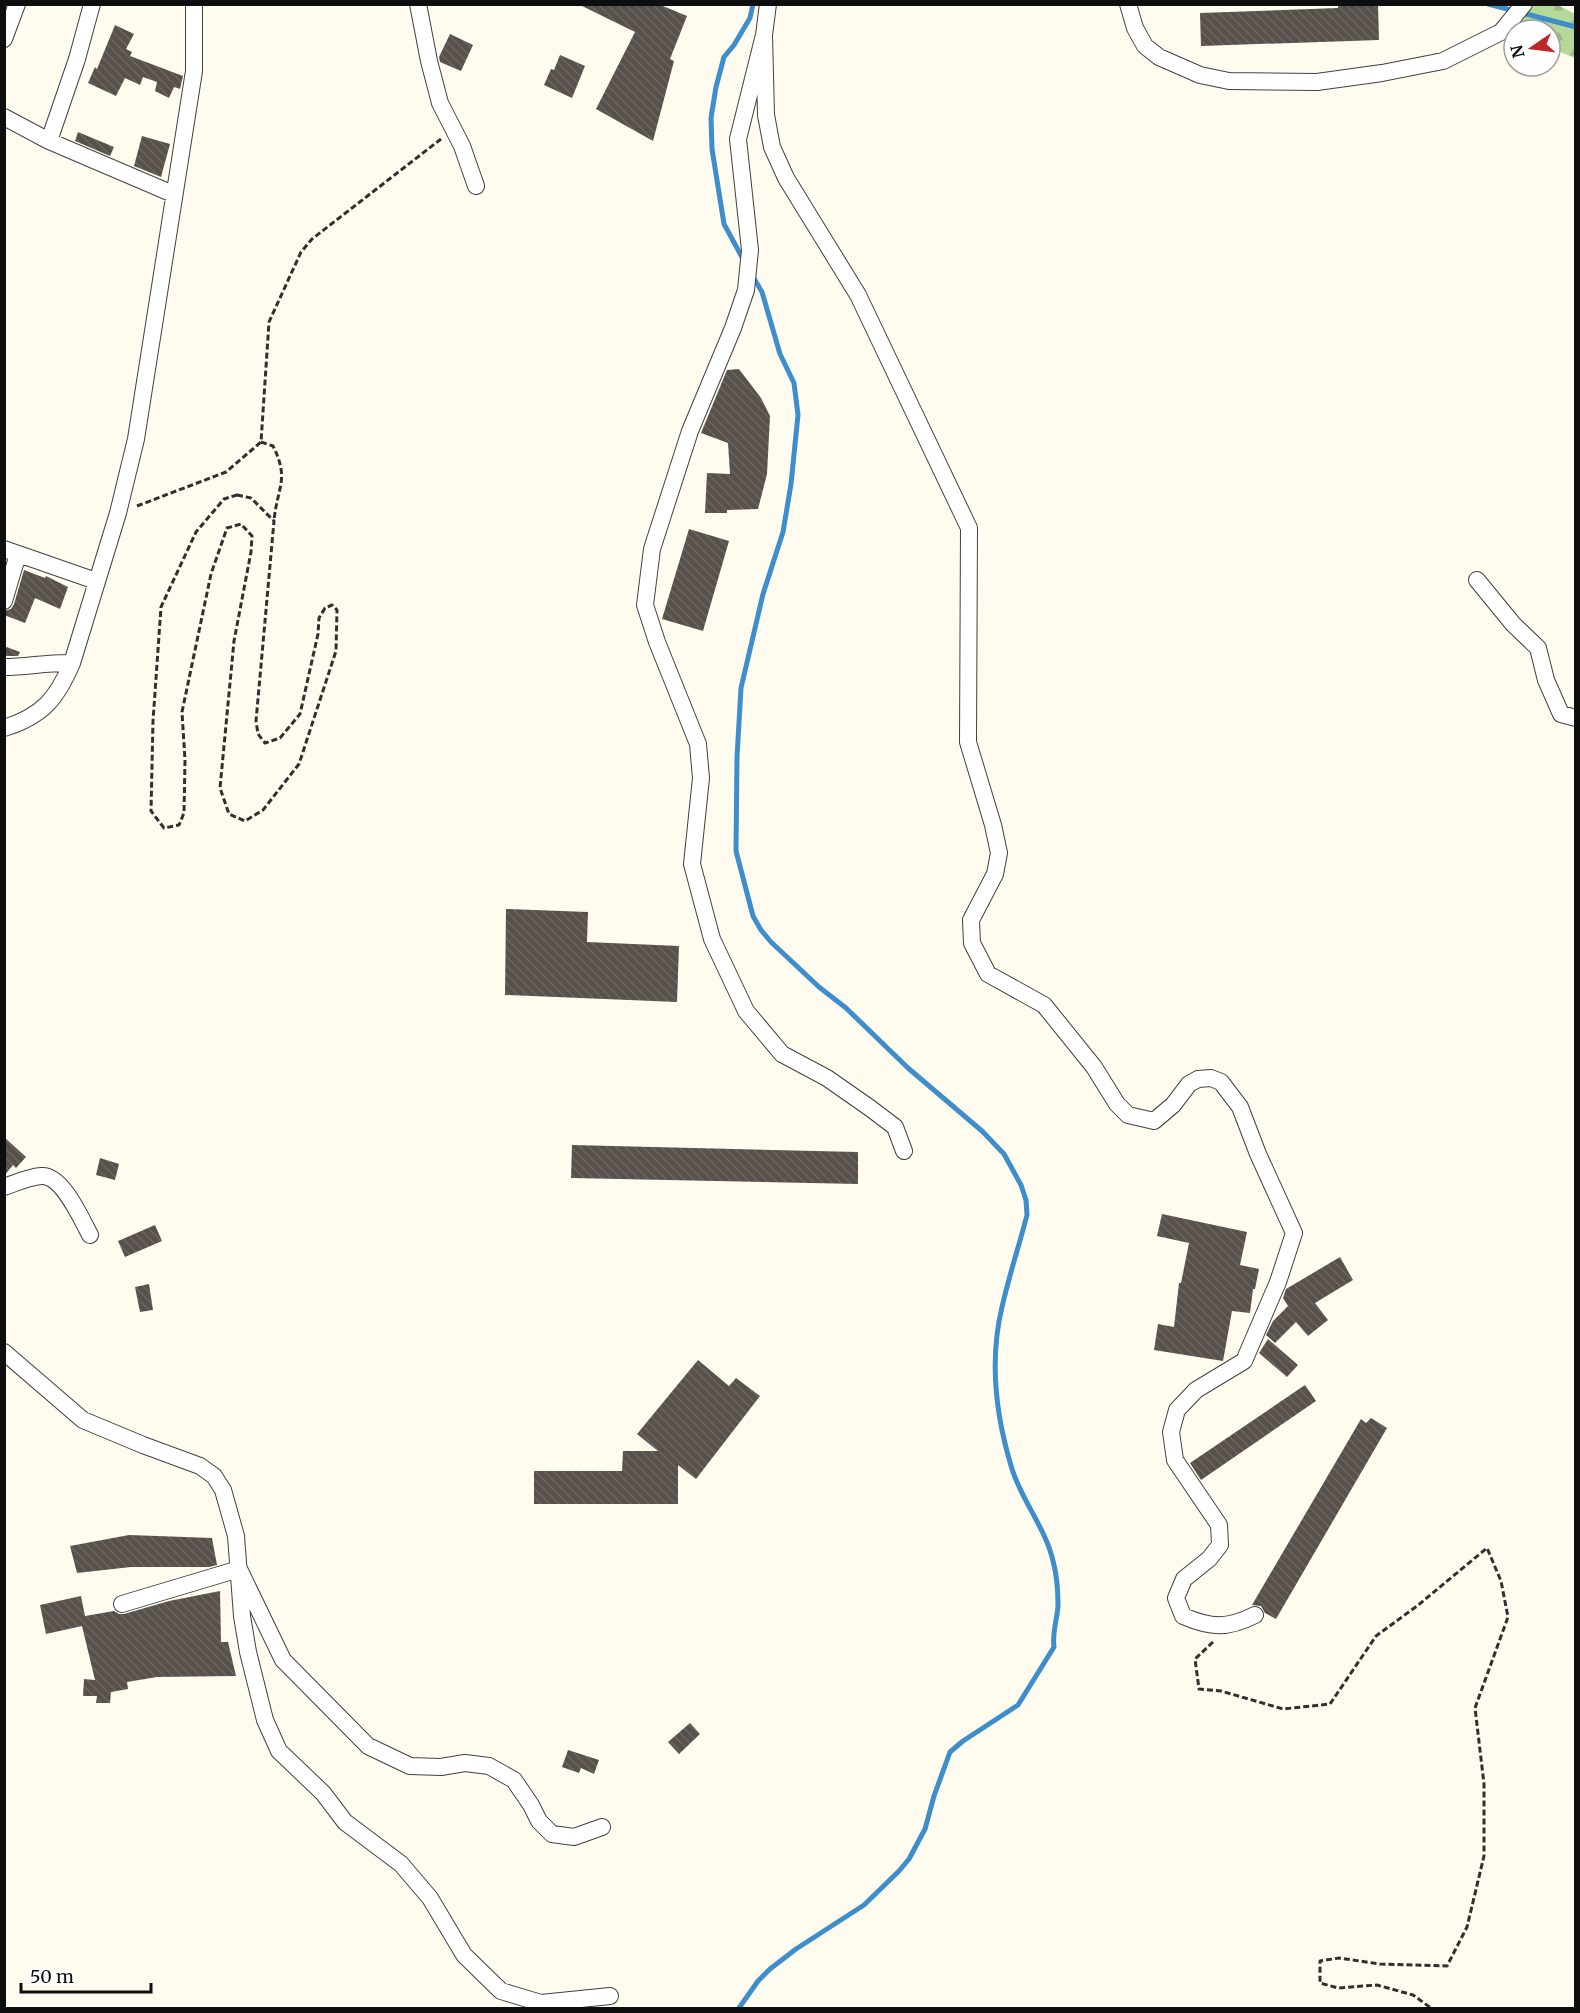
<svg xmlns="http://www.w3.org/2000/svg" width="1580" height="2013" viewBox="0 0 1580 2013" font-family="Merriweather,serif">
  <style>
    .forest { fill: url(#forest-firs) }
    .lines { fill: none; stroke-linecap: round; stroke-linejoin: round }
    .stream { stroke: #3d8ecb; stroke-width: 5 }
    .building { fill: url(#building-back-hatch) }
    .minor-casing { stroke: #414141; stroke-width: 18 }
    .path { stroke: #303030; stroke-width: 3; stroke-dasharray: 6 3; stroke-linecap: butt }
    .minor { stroke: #fff; stroke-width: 16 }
  </style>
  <defs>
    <pattern id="forest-firs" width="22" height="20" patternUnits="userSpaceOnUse" patternTransform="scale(1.5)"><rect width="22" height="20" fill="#b4d999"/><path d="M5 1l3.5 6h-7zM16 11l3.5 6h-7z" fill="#9ab983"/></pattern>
    <pattern id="building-back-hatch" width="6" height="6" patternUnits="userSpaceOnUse" patternTransform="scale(1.5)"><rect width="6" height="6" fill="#57504b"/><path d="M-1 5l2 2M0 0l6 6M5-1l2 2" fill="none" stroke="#6a6561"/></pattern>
  </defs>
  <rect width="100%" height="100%" fill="#fffcef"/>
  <path class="forest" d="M1528,5H1558L1575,14V58L1550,48V30H1514V34L1508,31Z"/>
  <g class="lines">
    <path class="stream" d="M1488,4L1576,27
      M743,259L724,224L712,149L711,118L716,87L724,57L734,45L750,18L753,4
      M739,2008L758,1981L770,1969L796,1949L864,1905L899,1871L909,1859L925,1829L934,1796L950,1752L963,1741L1018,1705L1054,1647C1052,1633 1057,1620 1058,1606C1058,1591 1057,1575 1053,1561C1046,1529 1022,1501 1012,1469C996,1417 989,1361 1002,1307C1009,1276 1019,1246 1027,1215L1026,1200L1021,1185L1004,1154L982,1131L908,1068L846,1008L819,987L771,942L761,930L753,916L736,851L737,757L741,688L763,594L783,532L791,484L798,415L794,383L780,354L762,292L752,275"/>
  </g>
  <path class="building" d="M578,4H658L687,16L670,59L674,61L653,141L596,109L635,32Z
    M1338,4H1378L1379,40L1201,46L1200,13L1338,8Z
    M115,25L134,34L126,49L132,52L130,56L183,76L180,89L174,87L169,98L155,91L157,82L143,77L140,85L125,78L116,96L88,83L95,67L97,69Z
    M450,34L473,45L461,71L440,62L439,57Z
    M560,55L585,66L572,98L544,85L551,69L554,70Z
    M78,132L114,147L110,156L75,141Z
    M142,136L170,144L161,177L134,166Z
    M739,369L761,398L770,416L767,474L758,509L727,510V513H705L707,473L730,474L728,443L701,433L727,370Z
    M689,529L729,541L703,631L662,619Z
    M24,570L45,578L46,576L68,587L60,609L35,598L25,623L4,615V611L11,609L14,604Z
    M4,646L20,652L18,656H4Z
    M506,909L588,912L587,942L679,946L677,1002L505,995Z
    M4,1137L26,1157L16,1168L13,1165L4,1176Z
    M572,1145L858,1152V1184L571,1178Z
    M100,1158L119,1164L115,1180L96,1175Z
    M1162,1214L1247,1232L1240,1265L1259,1269L1255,1289H1253L1250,1313L1232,1311L1223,1361L1154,1350L1158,1324L1174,1327L1179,1283H1181L1189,1243L1157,1236Z
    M155,1225L162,1241L125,1257L118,1241Z
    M1340,1257L1353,1280L1315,1303L1328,1320L1308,1336L1296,1322L1275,1343L1266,1335L1273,1321L1288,1306L1283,1298L1286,1289Z
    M149,1284L153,1310L140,1312L135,1287Z
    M1268,1339L1298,1365L1287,1377L1259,1353Z
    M698,1360L729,1386L736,1378L760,1396L696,1479L678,1465V1504H534V1471H622L623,1451H658L637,1434Z
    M1305,1385L1316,1401L1201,1480L1190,1463Z
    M1371,1418L1387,1428L1276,1619L1265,1613L1261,1606L1252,1605L1361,1419L1366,1423Z
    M129,1535L212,1538L217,1565L209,1567H131L77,1573L70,1546Z
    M220,1591L221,1642H228L236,1676L157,1677L127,1682L128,1689L111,1692L110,1703H96L97,1696H83L84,1679L95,1680L82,1626L46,1634L40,1605L81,1596L85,1616L114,1611L119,1614H124L169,1601Z
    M690,1723L700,1734L679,1754L668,1742Z
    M568,1750L599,1760L594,1774L581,1768L579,1773L562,1767Z"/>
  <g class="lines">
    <defs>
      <path id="minor" d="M418,4L429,61L440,103L462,146L476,186
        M768,4L764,35L738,139L750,250L746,290L733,328L690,431L652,549L645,605L657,642L698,744L701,778L692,864L712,939L746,1011L782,1054L827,1078L870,1108L895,1127L904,1151
        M1128,4L1135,28L1145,46L1159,57L1200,75L1229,81L1317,82L1382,73L1443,61L1501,32L1524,4
        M764,35L766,115L772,147L786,178L858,295L969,528L968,742L993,825L999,853L995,874L971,920L972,943L988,974L1044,1005L1094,1067L1117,1104L1128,1115L1154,1121L1173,1105L1189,1084L1198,1079L1211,1078L1221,1082L1240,1107L1258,1154L1294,1233L1278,1282L1244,1361L1196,1390L1177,1410L1171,1432L1175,1460L1219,1525L1220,1545L1209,1559L1184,1579L1176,1598L1183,1616C1211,1628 1227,1629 1255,1615
        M4,39L17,4
        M4,117L49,141L173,194
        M49,141L77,59L92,4
        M4,549L96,581
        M1477,580L1513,624L1538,648L1546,680L1561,714L1576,718
        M4,601L18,554
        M4,667C27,667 49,662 72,663
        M4,728C43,716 57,698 72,663L118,513L136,439L194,71V4
        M4,1187C16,1183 28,1177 41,1176C62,1174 81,1218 90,1235
        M4,1352L83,1420L143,1445L200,1466L214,1476L223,1490L236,1536L242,1616L248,1652L265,1720L279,1751L323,1793L345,1822L401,1864L430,1898L464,1955L501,1991L541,2003L610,1996
        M122,1604L239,1569L283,1660L368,1746L410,1766L441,1767L465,1763L489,1766L514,1780L531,1805L539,1821L552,1834L574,1837L602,1827"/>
    </defs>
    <use href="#minor" class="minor-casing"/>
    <path class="path" d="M261,442L273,446C290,480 277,487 274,521
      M237,495L251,498L274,521L256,721L258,734L265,743L280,738L300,714L318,634L319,618L325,608L332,605L337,610L336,651L299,764L263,810L245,821L229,814L220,788L234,641L251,552L252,536L241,524L227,528L211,574L182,712L185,760L184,813L179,825L164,828L151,811L153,721L161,607L196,532L224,499Z
      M137,506L226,472L261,442L269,322L301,252L312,239L441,139
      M1213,1642L1195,1659L1199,1689L1221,1691L1283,1709L1330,1704L1376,1636L1417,1606L1487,1548L1501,1581L1508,1617L1475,1708L1484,1784V1856L1467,1927L1447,1966L1380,1964L1339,1958L1320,1961V1983L1338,1988L1377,1985L1413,1995L1431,2008"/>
    <use href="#minor" class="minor"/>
  </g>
  <rect width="1580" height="2013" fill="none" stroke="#0e0e0e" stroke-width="12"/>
  <g transform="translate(1532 48) rotate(256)"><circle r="28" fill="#ffffff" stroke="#9f9f9f" stroke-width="1.5"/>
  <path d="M0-4.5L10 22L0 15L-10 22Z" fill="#bc282a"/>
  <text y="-9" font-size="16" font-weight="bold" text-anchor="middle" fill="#0e0e0e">N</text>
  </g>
  <path d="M21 1983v9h130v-9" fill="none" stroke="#0e0e0e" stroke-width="3"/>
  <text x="30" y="1983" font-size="18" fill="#0e0e0e" stroke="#ffffff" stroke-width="4.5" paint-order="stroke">50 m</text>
</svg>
